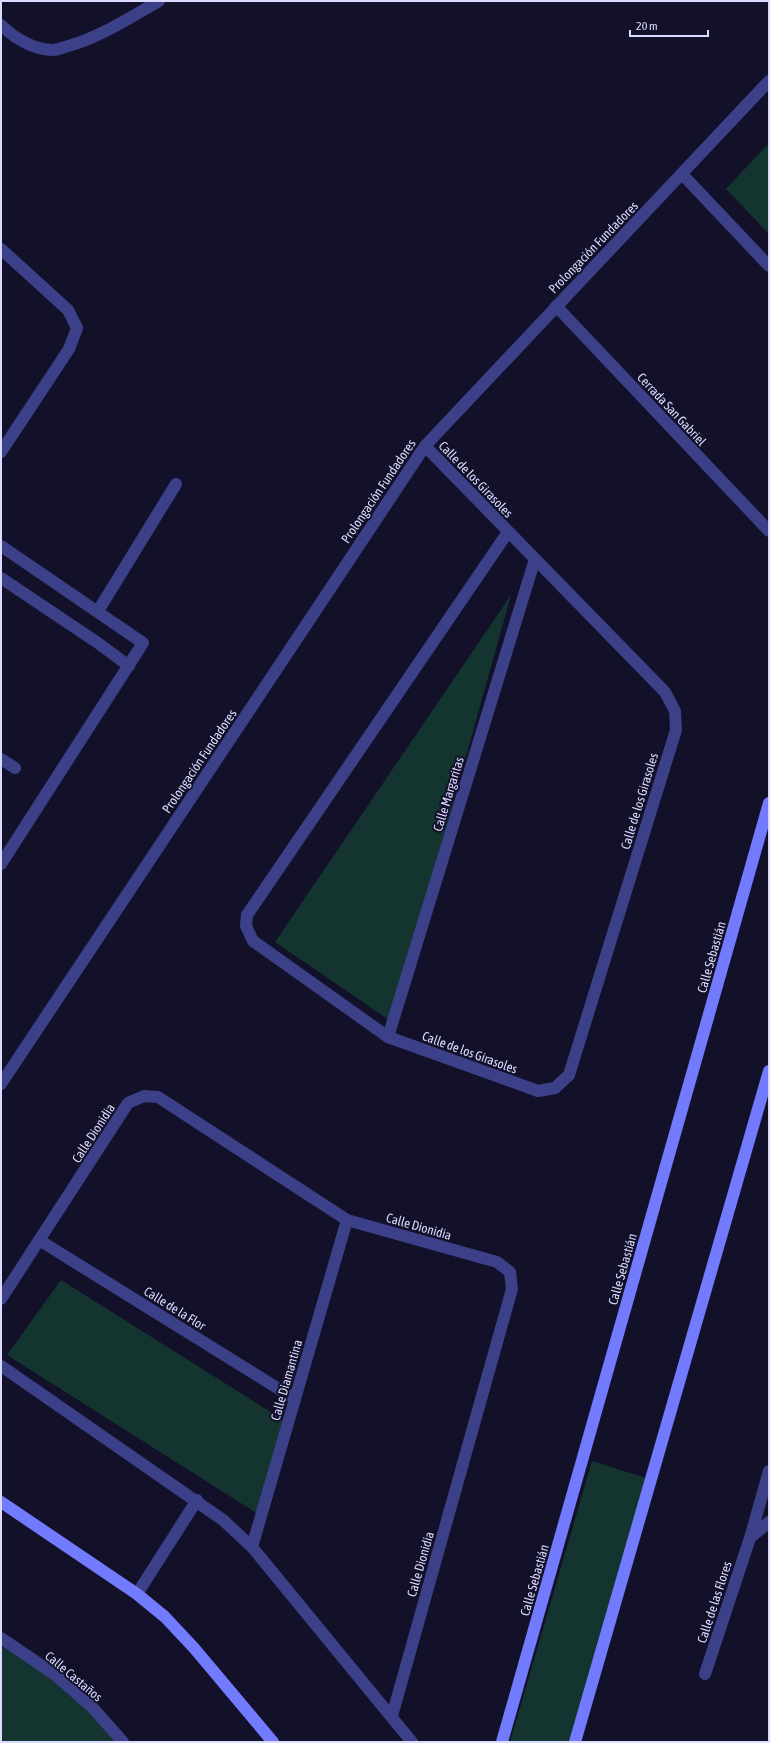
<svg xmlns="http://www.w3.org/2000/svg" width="770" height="1743" viewBox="0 0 770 1743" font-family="'Asap Condensed',sans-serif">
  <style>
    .green { fill: #143430 }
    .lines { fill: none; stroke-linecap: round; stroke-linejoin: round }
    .street { stroke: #3c4089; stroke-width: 12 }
    .secondary { stroke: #727afe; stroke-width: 12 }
    .labels { text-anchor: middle; stroke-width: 4; stroke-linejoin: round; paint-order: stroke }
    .street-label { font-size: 13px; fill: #dbdaff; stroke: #13112a }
  </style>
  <rect width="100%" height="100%" fill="#13112a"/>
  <path class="green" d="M769,143V234L726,189Z
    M511,595L392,1022L275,942Z
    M61,1280L288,1423L261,1516L7,1355Z
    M592,1461L649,1479L575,1742H510Z
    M5,1645L51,1679L89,1712L116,1742H1V1650Z"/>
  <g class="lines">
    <path class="street" d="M1,25C14,38 34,50 53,50C57,50 61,48 65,47C99,38 129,18 159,1
      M682,174L769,266
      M1,249L68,310L77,328L69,349L1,452
      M556,306L769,531
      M425,446L665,692L675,711L676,730L569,1075L555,1088L538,1091L388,1037L253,941L246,926L247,915L508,532
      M1,546L143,643L1,864
      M1,578L98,643L129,666
      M98,611L176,484
      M1,759L15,768
      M388,1037L535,559
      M1,1084L425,446L769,81
      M39,1240L295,1399
      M1,1299L128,1103L144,1096L158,1097L347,1220L497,1262L510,1272L512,1289L392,1716
      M1,1366L223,1520L252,1547L412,1742
      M750,1538L769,1522
      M252,1547L347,1220
      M137,1594L197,1500
      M1,1638L54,1674L92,1707L123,1742
      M705,1674L750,1538L769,1471"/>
    <path class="secondary" d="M1,1502L137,1594L165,1617L194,1648L273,1742
      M502,1742L769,803
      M575,1742L769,1071"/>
  </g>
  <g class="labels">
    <g class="street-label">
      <text transform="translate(593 247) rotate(-46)" y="5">Prolongación Fundadores</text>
      <text transform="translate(672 409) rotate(47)" y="5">Cerrada San Gabriel</text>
      <text transform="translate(476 479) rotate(46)" y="5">Calle de los Girasoles</text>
      <text transform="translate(378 491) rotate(-56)" y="5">Prolongación Fundadores</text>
      <text transform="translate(199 761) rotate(-56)" y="5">Prolongación Fundadores</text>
      <text transform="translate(448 794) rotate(-73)" y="5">Calle Margaritas</text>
      <text transform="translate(639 801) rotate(-73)" y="5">Calle de los Girasoles</text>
      <text transform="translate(711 957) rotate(-74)" y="5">Calle Sebastián</text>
      <text transform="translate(470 1052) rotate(20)" y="5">Calle de los Girasoles</text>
      <text transform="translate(93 1133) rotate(-57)" y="5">Calle Dionidia</text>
      <text transform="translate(419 1226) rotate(16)" y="5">Calle Dionidia</text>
      <text transform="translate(622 1269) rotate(-74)" y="5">Calle Sebastián</text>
      <text transform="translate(175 1308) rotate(32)" y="5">Calle de la Flor</text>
      <text transform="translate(286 1380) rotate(-74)" y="5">Calle Diamantina</text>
      <text transform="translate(420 1564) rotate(-74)" y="5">Calle Dionidia</text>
      <text transform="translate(534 1580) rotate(-74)" y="5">Calle Sebastián</text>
      <text transform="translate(714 1602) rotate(-72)" y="5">Calle de las Flores</text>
      <text transform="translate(74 1676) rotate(40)" y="5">Calle Castaños</text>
    </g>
  </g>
  <rect width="770" height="1743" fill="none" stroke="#dbdaff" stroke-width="4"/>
  <path d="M630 30v6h78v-6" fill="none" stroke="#dbdaff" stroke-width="2"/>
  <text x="636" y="30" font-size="12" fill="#dbdaff" stroke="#13112a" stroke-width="3" paint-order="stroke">20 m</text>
</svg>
